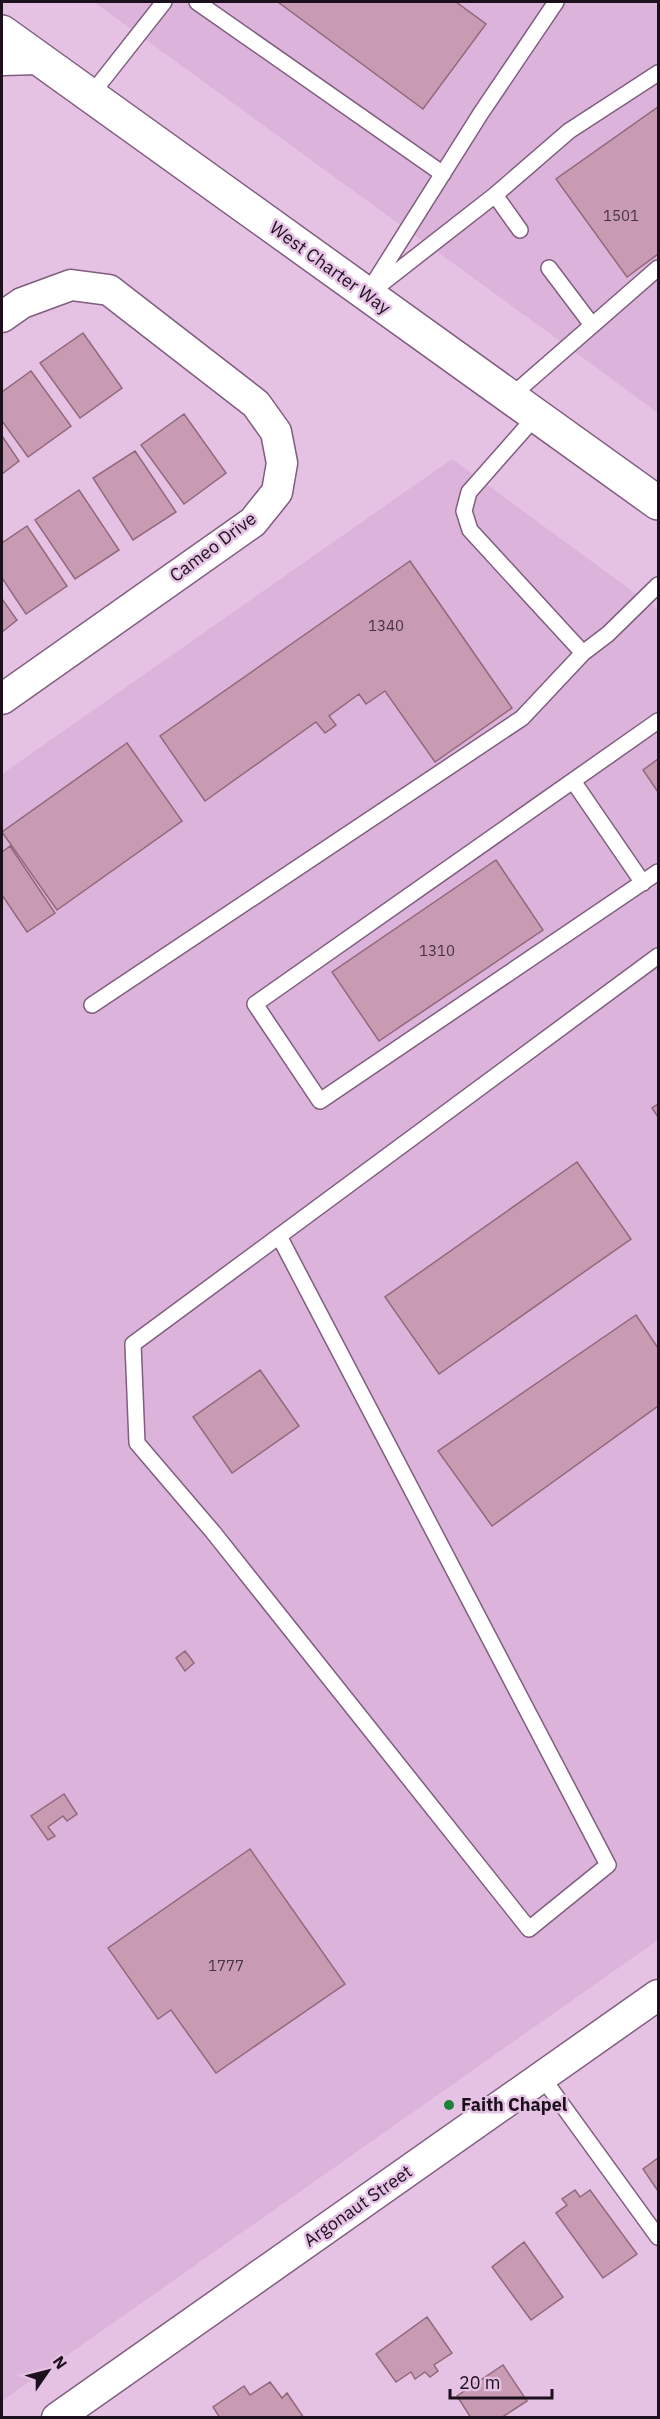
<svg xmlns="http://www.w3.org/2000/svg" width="660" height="2419" viewBox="0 0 660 2419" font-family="'IBM Plex Sans',sans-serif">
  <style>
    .built { fill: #dcb3da }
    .building { fill: #c99bb2; stroke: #92687d; stroke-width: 1.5 }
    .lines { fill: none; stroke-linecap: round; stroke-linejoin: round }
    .service-casing { stroke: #7f5e7e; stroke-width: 18 }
    .minor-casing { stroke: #7f5e7e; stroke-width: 33 }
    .trunk-casing { stroke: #7f5e7e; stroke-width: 36 }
    .service { stroke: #fff; stroke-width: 15 }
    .minor { stroke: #fff; stroke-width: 30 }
    .trunk { stroke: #fff; stroke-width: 33 }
    .poi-dot { fill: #1c8236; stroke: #e5c1e4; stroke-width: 2 }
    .labels { text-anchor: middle; stroke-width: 5; stroke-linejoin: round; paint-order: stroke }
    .number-label { font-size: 15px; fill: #473342 }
    .street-label { font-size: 18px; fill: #1c101c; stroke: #e5c1e4 }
    .poi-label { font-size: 18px; font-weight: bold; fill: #1c101c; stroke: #e5c1e4; text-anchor: start }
  </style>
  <rect width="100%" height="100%" fill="#e5c1e4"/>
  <path class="built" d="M94,2H658V413L582,357Z
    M452,459L658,610V1940L2,2401V774Z"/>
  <path class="building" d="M278,2H456L486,24L423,109Z
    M658,107V254L627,277L556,179Z
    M83,333L122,388L80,418L40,363Z
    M31,371L71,426L28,457L2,421V392Z
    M184,414L226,473L184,504L141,445Z
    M2,436L19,461L2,474Z
    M135,451L176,512L133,540L93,478Z
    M79,490L119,550L75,579L35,520Z
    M27,526L67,586L26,614L2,578V543Z
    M410,561L512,708L435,762L385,691L366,704L359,694L329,716L336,725L325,733L316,722L205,801L160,736Z
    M2,599L17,620L2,632Z
    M127,743L182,821L57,910L2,832Z
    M658,759V792L643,770Z
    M10,846L55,913L27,932L2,895V852Z
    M496,860L543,930L379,1041L332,972Z
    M658,1104V1117L652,1108Z
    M577,1162L631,1239L439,1374L385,1297Z
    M636,1315L658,1348V1406L492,1526L438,1451Z
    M260,1370L299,1426L232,1473L193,1417Z
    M185,1651L194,1663L185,1671L176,1658Z
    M64,1794L77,1814L67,1821L63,1816L48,1827L55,1836L48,1840L31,1816Z
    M250,1849L345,1984L216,2073L171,2010L158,2019L108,1948Z
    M658,2158V2191L643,2169Z
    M575,2190L580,2197L590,2190L637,2254L603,2278L556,2213L567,2205L562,2199Z
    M524,2242L563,2297L531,2320L492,2267Z
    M427,2317L452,2353L434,2365L438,2371L430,2377L425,2372L415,2379L411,2372L396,2382L376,2354Z
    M503,2365L527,2401L501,2418H471L457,2396Z
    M270,2382L282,2398L287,2393L304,2418H220L213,2407L244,2386L250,2395Z"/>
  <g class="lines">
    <defs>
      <path id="service" d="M197,2L443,174
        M90,96L164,2
        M495,195L520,230
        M549,268L592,325
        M372,286L481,113L556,2
        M367,295L495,195L569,131L658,73
        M510,397L658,268
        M536,416L469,492L464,511L470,530L583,653L608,634L658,585
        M658,721L255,1004L320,1101L658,872
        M573,781L643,883
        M92,1005L522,718L583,653
        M279,1236L608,1865L529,1929L213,1532L137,1443L133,1344L658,956
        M542,2077L658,2237"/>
      <path id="minor" d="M2,60L38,59
        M2,317L22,303L71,285L109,290L256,404L276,432L282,463L277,492L253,522L2,699
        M57,2418L658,1995"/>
      <path id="trunk" d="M2,32L658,503"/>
    </defs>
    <use href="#service" class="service-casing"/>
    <use href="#minor" class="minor-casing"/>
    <use href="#trunk" class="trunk-casing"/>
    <use href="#service" class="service"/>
    <use href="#minor" class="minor"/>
    <use href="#trunk" class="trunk"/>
  </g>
  <circle class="poi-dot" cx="449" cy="2105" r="6"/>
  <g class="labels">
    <g class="number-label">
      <text x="621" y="221">1501</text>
      <text x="386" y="631">1340</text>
      <text x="437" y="956">1310</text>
      <text x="226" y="1971">1777</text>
    </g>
    <g class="street-label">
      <text transform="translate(330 268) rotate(36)" y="6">West Charter Way</text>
      <text transform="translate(213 547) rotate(-37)" y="6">Cameo Drive</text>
      <text transform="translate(358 2206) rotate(-35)" y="6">Argonaut Street</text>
    </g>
    <g class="poi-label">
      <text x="461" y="2111">Faith Chapel</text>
    </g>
  </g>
  <rect width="660" height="2419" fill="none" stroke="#1c101c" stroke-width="6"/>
  <g transform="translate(48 2371) rotate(55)" stroke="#e5c1e4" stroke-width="4.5" paint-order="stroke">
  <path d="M0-4.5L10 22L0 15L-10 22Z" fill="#1c101c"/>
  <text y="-9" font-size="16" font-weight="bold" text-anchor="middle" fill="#1c101c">N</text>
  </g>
  <path d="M450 2389v9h102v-9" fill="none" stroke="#1c101c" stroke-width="3"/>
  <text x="459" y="2389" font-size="18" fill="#1c101c" stroke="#e5c1e4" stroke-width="4.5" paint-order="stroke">20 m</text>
</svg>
